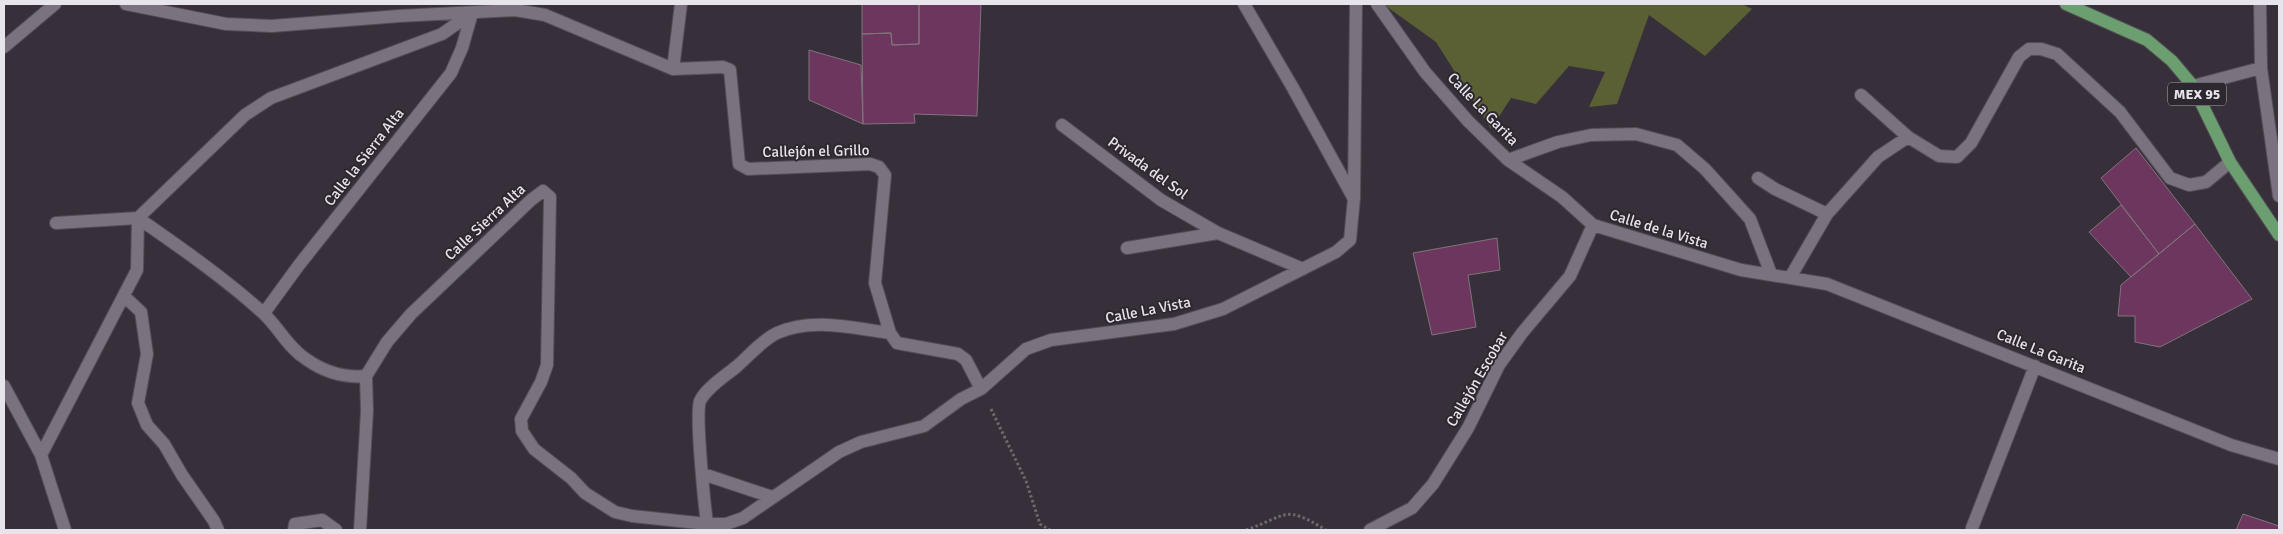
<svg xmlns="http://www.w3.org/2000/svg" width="2283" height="534" viewBox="0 0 2283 534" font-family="Signika,sans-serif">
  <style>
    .green { fill: #5a6033 }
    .building { fill: #6c365e; stroke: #80747c }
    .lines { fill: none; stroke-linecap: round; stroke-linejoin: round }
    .street-casing { stroke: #534d56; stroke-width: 14 }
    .primary-casing { stroke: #534d56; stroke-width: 14 }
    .path { stroke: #6e6871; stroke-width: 3; stroke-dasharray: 2.5 2.5; stroke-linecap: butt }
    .street { stroke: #7a737f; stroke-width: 12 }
    .primary { stroke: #6b9f70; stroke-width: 12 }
    .labels { text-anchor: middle; stroke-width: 4; stroke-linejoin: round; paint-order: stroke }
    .shield { fill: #2d2730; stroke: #b0abb3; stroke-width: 1 }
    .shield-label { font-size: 14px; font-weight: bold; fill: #e8e4eb }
    .street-label { font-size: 15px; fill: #e8e4eb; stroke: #2d2730 }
  </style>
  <rect width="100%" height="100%" fill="#37303a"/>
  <path class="green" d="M1383,4H1742L1752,9L1705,56L1649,15L1617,104L1589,107L1605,72L1569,66L1536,104L1511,98L1491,129L1436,42Z"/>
  <path class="building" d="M862,4H919V44L892,45L891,33L862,34Z
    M919,4H981L977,116L914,114L915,123L863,124L862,34L891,33L892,45L919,44Z
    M809,50L861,65L863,124L809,100Z
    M2136,148L2195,224L2159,254L2101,178Z
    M2121,205L2159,254L2131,277L2089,232Z
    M2195,224L2252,299L2160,347L2135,342V316H2118L2121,285Z
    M1497,238L1500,270L1468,275L1476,327L1432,335L1413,253Z
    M2243,514L2279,526V530H2236Z"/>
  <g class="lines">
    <defs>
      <path id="street" d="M126,4L226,24L272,26L399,16L515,10L545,15L673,69L723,67L730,70L739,164L748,169L870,164L879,167L885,175L875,283L890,333L897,343L958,354L966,360L981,389
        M1244,4L1293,88L1353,197
        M1377,4L1425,72L1468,121L1508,160L1562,197L1593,225L1741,270L1827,284L2231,445L2279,459
        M2260,4L2261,68L2279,196
        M4,47L55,4
        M673,69L681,4
        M2193,86L2261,68
        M1861,95L1908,137L1939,156L1957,157L1971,143L2019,57L2029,49H2041L2057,54L2120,112L2170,178L2189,185L2206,182L2230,162
        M1062,125L1161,200L1218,233L1303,269
        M1508,160L1558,142L1591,135L1636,134L1677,145L1705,169L1750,219L1771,274
        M1758,178L1775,189L1827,214
        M138,218C181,248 223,277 262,312C278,326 288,348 306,359C324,372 344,378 366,376
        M56,223L138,218
        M1127,248L1218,233
        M1791,276L1827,214L1878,157L1908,137
        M124,296L141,312L147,354L138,403L147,425L164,444L182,475L214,521L218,530
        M264,313L299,265L451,73L462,48L472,13
        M366,376L387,342L411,314L531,200L543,191L550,197L547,365L541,382L521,419L522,431L534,449L571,478L585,493L615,512L632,516L707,524H726L743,518L839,452L861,442L924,426L961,399L981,389L1026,349L1051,340L1174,324L1223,309L1336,252L1350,240L1354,198L1356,4
        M4,386L41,455L65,530
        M41,455L137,270L138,218L245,115L271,98L442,34L472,13
        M703,474L772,497
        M1972,528L2035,366
        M294,530L295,524L322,520L336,530
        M360,530L367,411L366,376
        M708,530C705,511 695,415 700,401C706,388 725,376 736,367C748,357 762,340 777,333C812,317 853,328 890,333
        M1370,530L1412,508L1433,484L1468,428L1499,365L1522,333L1570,276L1593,225"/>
      <path id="primary" d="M2066,4L2147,40L2172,61L2193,86L2230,162L2279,235"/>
    </defs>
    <use href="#street" class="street-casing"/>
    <use href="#primary" class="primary-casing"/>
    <path class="path" d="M991,409L1026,481L1040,524L1050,530
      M1246,530C1289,515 1283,504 1326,530"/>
    <use href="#street" class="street"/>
    <use href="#primary" class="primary"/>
  </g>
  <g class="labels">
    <rect class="shield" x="2168" y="82.5" width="58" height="23" rx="4"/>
    <g class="shield-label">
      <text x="2197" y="99">MEX 95</text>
    </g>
    <g class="street-label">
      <text transform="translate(1483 109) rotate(46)" y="5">Calle La Garita</text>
      <text transform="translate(816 151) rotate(-1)" y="5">Callejón el Grillo</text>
      <text transform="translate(364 157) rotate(-52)" y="5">Calle la Sierra Alta</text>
      <text transform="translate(1148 168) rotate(36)" y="5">Privada del Sol</text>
      <text transform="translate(485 222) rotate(-43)" y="5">Calle Sierra Alta</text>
      <text transform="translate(1659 229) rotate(17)" y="5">Calle de la Vista</text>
      <text transform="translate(1148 310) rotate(-11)" y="5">Calle La Vista</text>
      <text transform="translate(2041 351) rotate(22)" y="5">Calle La Garita</text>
      <text transform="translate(1477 379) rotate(-60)" y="5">Callejón Escobar</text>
    </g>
  </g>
  <rect width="2283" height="534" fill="none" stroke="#e8e4eb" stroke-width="10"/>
</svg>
